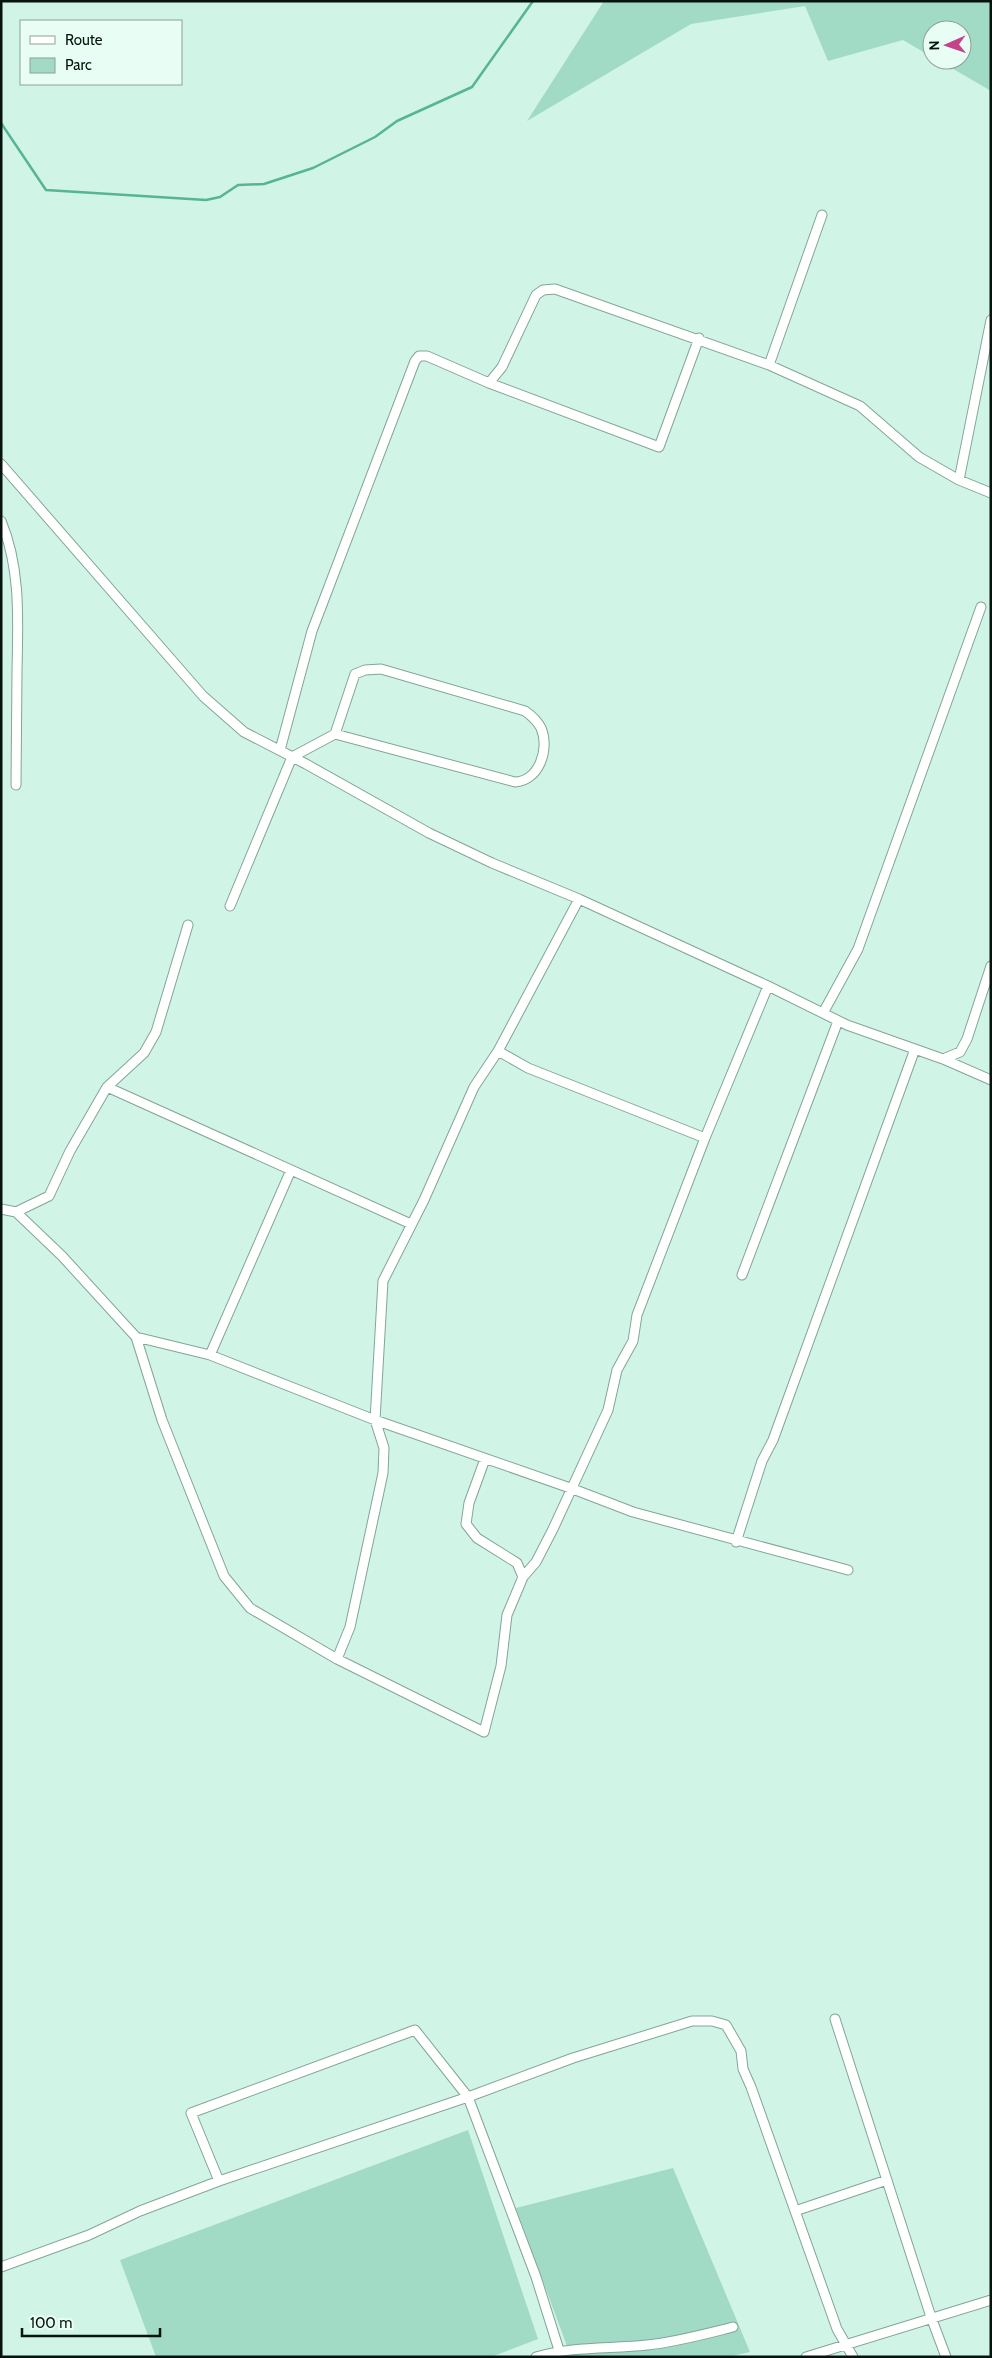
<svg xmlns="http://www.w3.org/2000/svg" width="992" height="2358" viewBox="0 0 992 2358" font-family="Cabin,sans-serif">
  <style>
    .green { fill: #a1dbc5 }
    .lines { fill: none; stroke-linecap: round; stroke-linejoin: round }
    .stream { stroke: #57b496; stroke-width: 2.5 }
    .street-casing { stroke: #83a598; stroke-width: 11 }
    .street { stroke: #fff; stroke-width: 9 }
  </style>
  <rect width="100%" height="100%" fill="#d0f4e6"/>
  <path class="green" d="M604,1H991V91L938,60H962V30H932V57L903,40L828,61L805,6L691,24L527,121Z
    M468,2130L538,2339L491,2357H156L120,2260Z
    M673,2168L750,2352L728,2357H571L516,2208Z"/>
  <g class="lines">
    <path class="stream" d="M1,123L46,190L206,200L220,197L238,185L264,184L313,168L375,137L397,121L472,87L533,1"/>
    <defs>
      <path id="street" d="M769,365L822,215
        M489,383L659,447L699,338
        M1,464L203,696L244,732L306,764L429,833L492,863L579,899L768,986L847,1025L943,1059L991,1080
        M959,480L991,320
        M1,521C21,568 18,621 17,671C17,709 16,747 16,785
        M280,750L312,631L415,361L419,356H427L489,383L502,367L536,295L543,290L555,289L769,365L860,406L919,457L959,480L991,493
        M230,906L292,757L335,734L515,782C539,781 550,749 541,728C537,720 532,716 525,711L381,669L365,670L355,674L335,734
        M823,1013L858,949L981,607
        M498,1051L528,1068L705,1138
        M943,1059L960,1052L967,1039L991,966
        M107,1087L411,1224
        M1,1209L16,1212L62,1256L136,1337L210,1355L375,1420L573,1489L633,1512L848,1570
        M16,1212L49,1196L70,1151L107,1087L144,1053L156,1032L188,925
        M742,1275L838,1021
        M136,1337L162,1420L224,1576L250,1608L337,1659L484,1732L501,1666L507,1615L523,1577L536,1562L553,1529L608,1410L617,1370L633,1341L637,1315L705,1138L768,986
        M210,1355L291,1170
        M485,1459L469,1503L466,1524L477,1538L517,1563L523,1577
        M736,1542L762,1461L773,1440L915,1049
        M337,1659L350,1627L383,1473L384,1448L375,1420L383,1281L424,1200L474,1087L498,1051L579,899
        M835,2019L931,2317L946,2357
        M219,2181L191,2113L415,2030L468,2097L536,2277L559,2350
        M795,2211L887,2180
        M1,2267L89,2235L140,2211L219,2181L468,2097L573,2058L692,2021H712L726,2025L741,2051L743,2069L751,2087L837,2329L853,2357
        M536,2357C572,2346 610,2349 647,2345C676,2342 705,2334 733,2327
        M806,2357L991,2300"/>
    </defs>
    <use href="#street" class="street-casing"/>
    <use href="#street" class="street"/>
  </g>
  <rect width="992" height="2358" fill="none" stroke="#06130e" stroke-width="5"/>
  <rect x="20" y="20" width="162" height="65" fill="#e8fef5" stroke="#8ea099"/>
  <rect x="30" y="36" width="25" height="8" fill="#ffffff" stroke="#8ea099"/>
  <text x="65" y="45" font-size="15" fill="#06130e">Route</text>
  <rect x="30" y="58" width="25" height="15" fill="#a1dbc5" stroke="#8ea099"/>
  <text x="65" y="70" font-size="15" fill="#06130e">Parc</text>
  <g transform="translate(947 45) rotate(268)"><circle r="24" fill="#e8fef5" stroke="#8ea099"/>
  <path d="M0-4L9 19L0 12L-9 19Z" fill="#c5438b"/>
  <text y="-8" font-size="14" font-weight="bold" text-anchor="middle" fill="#06130e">N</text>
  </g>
  <path d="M22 2328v8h138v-8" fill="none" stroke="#06130e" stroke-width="2.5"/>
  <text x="30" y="2328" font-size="15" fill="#06130e" stroke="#e8fef5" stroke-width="4" paint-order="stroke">100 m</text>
</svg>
